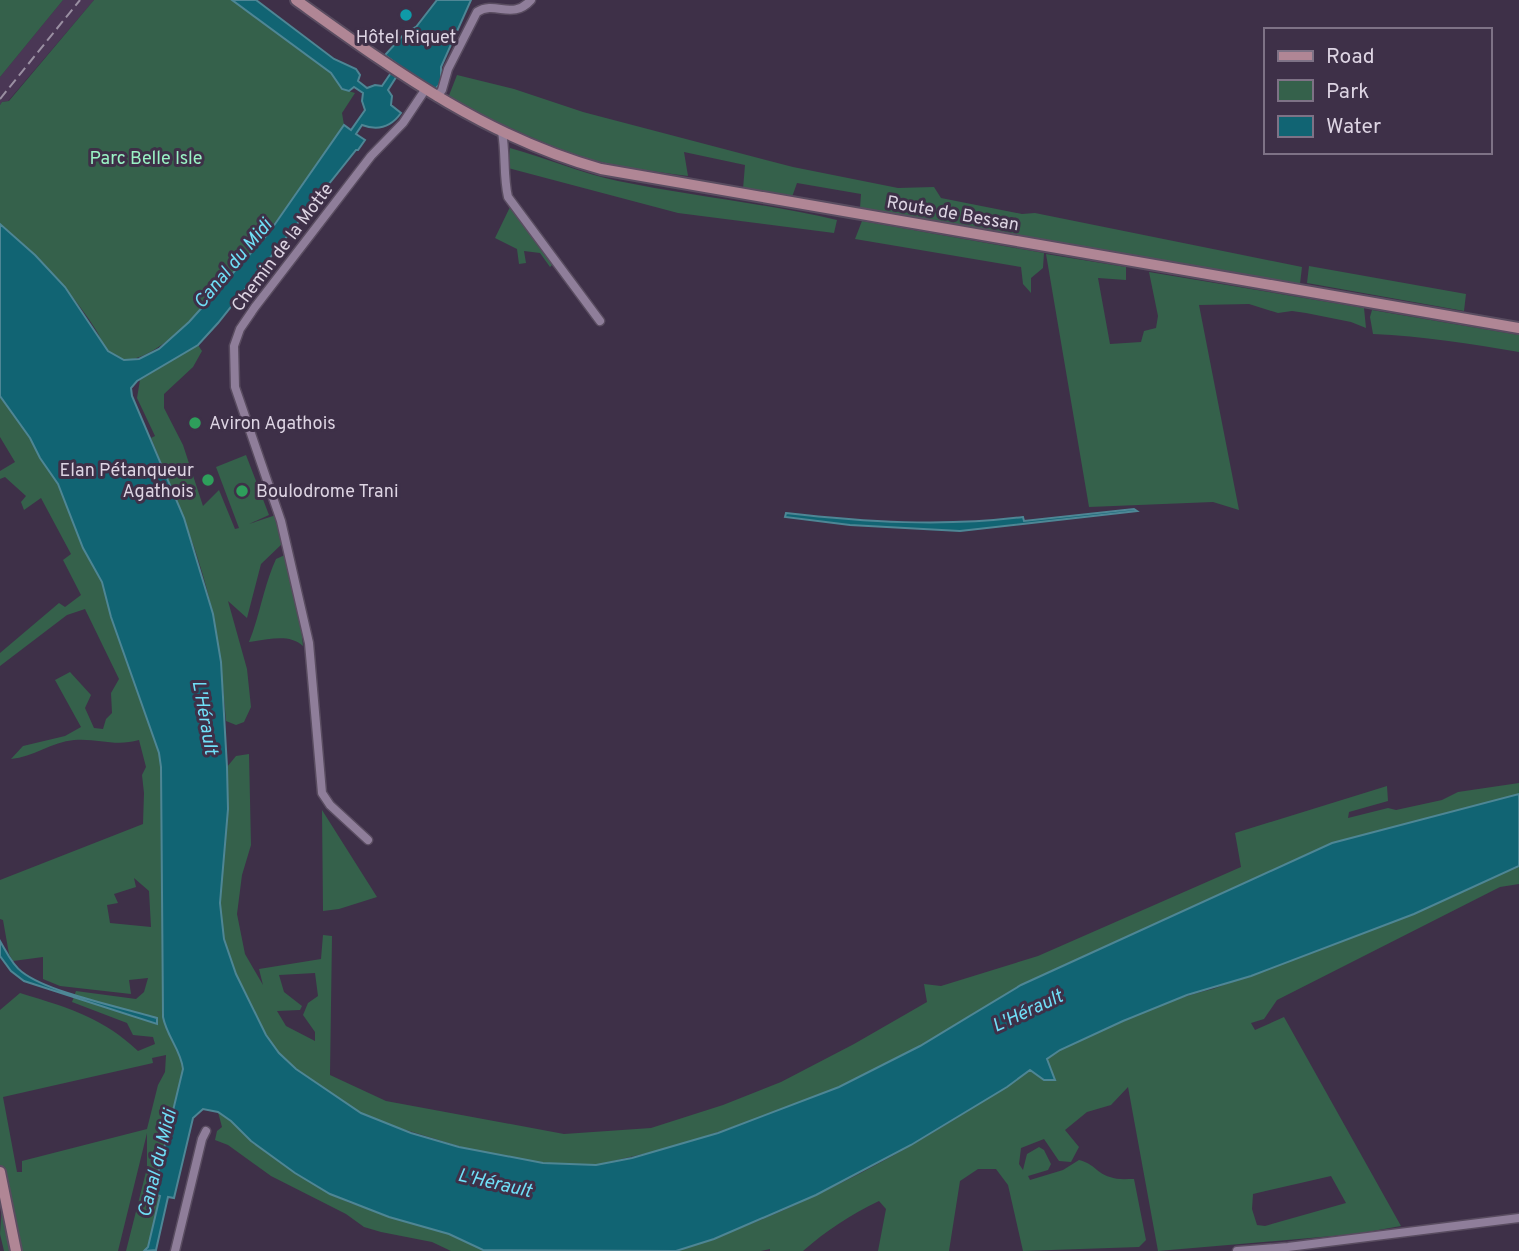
<svg xmlns="http://www.w3.org/2000/svg" width="1519" height="1251" viewBox="0 0 1519 1251" font-family="Overpass,sans-serif">
  <style>
    .built { fill: #4a3755 }
    .green { fill: #35614b; fill-rule: evenodd }
    .water { fill: #116473; stroke: #4e8695; stroke-width: 2 }
    .lines { fill: none; stroke-linecap: round; stroke-linejoin: round }
    .minor-casing { stroke: #594c60; stroke-width: 11 }
    .secondary-casing { stroke: #594c60; stroke-width: 14 }
    .minor { stroke: #8f7e9a; stroke-width: 8 }
    .secondary { stroke: #b08695; stroke-width: 10 }
    .rail { stroke: #9a8fa2; stroke-width: 2; stroke-dasharray: 10 5; stroke-linecap: butt }
    .culture-dot { fill: #0f9aa8; stroke: #3e3048; stroke-width: 2.5 }
    .leisure-dot { fill: #2e9e5b; stroke: #3e3048; stroke-width: 2.5 }
    .labels { text-anchor: middle; stroke-width: 6; stroke-linejoin: round; paint-order: stroke }
    .poi-label { font-size: 18px; fill: #ddd4e3; stroke: #3e3048; text-anchor: start }
    .park-label { font-size: 18px; fill: #9af3c5; stroke: #3e3048 }
    .street-label { font-size: 18px; fill: #ddd4e3; stroke: #3e3048 }
    .water-label { font-size: 19px; font-style: italic; fill: #70dff7; stroke: #3e3048 }
  </style>
  <rect width="100%" height="100%" fill="#3e3048"/>
  <path class="built" d="M63,0H94L8,101L2,102L0,105V77Z"/>
  <path class="green" d="M0,0H63L0,77Z
    M94,0H232L331,73L342,89L355,93L342,113L344,125L338,135C310,175 171,380 118,358C106,353 102,340 96,330C70,289 37,255 0,224V105L2,102L9,101Z
    M457,75L514,89L583,112L793,167L898,188L934,187L941,198L1022,214L1035,213L1302,267L1300,284L860,208L861,194L797,183L792,197L743,189L745,165L684,152L688,176C651,171 613,167 577,155C532,140 490,118 448,98Z
    M510,148C546,158 581,173 618,181C691,196 764,203 837,220L834,233L678,213L508,168Z
    M510,207L553,264L550,267L540,253L524,251L526,263L519,264L517,249L495,238Z
    M862,221L1044,253L1043,268L1031,278V293L1023,284L1021,267L855,239Z
    M1046,254L1126,267V280L1098,278L1110,344L1141,342L1144,331L1156,328L1158,316L1149,272L1364,308L1366,328L1351,322L1306,313L1292,311L1278,313L1249,304L1199,305L1239,510L1213,502L1089,507Z
    M1309,266L1466,294L1464,311L1307,283Z
    M1372,310L1519,335V352C1471,344 1422,336 1373,334L1370,317Z
    M198,345L202,351L193,367L164,394V408L183,445L203,506L219,490L235,529L239,528L216,467L246,455L269,515L249,524L276,515L284,542L261,564L247,618L228,601L247,669L251,707L244,722L236,725L226,721C223,685 220,650 213,615C200,553 175,496 151,438L155,436L137,398L140,380Z
    M0,396L30,438L40,458L58,484L83,548L102,582L111,617L159,753L161,767L163,1017C167,1037 181,1050 183,1069L153,1193L160,1195L148,1247L143,1251H126L147,1168V1133L118,1251H4L0,1234L3,1189L0,1172V1010L20,993C66,1007 102,1017 138,1051L155,1044L153,1037L133,1035L127,1023L72,1002L76,991L136,999L144,992L148,978L129,980L131,994L60,986L43,979V957L13,961L9,954L3,920L0,919V880L143,824L144,793L142,775L146,767L139,740C115,747 98,738 74,740C52,742 33,757 11,759L23,746L65,736L81,727L55,680L70,672L91,695L85,708L94,728L103,729L106,719L112,713L111,693L119,679L85,609L67,615L0,666V653L59,603L65,607L81,595L63,560L71,554L41,498L24,510L21,502L26,496L5,477L0,479V471L15,462L0,437ZM134,878L149,891L151,927L110,923L107,905L118,903L114,894L136,887ZM166,1055L165,1072L158,1085L147,1129L22,1161V1172H17L3,1097L153,1063L152,1058Z
    M287,554L300,617L303,646C289,633 267,640 249,642C260,615 264,585 276,559Z
    M249,754L251,845L242,875L237,914L245,954L263,985L259,969L321,959L323,935L332,936L330,1075L386,1101L564,1134L651,1128L723,1105L781,1082L854,1044L927,1002L924,984L941,986L1038,956L1241,867L1235,833L1387,786L1388,801L1349,812L1348,818L1388,808L1396,810L1442,800L1458,792L1519,783V794L1332,843L1021,985L920,1046L839,1087L799,1104L677,1146L596,1165H570L543,1163L481,1153L393,1126L361,1113L322,1088L296,1069L279,1053L266,1035L246,995L231,963L224,939L220,903L228,809L227,767L236,756ZM315,973L318,996L308,1003L303,1015L315,1032V1041L286,1026L277,1011L300,1010L302,1006L284,992L279,975Z
    M322,810L377,897L339,909L323,911Z
    M1519,866V884L1500,887L1277,1000L1264,1019L1251,1023L1255,1030L1284,1017L1401,1226L1356,1234L1158,1251L1128,1087L1111,1105L1087,1112L1065,1130L1079,1147L1071,1162L1059,1161L1044,1139L1021,1148L1019,1164L1023,1170L1027,1154L1039,1147L1044,1150L1051,1164L1048,1170L1028,1176L1030,1180L1063,1170L1079,1160C1095,1164 1096,1173 1110,1177C1117,1180 1126,1179 1134,1179L1146,1240L1139,1247L1023,1251L1008,1185L996,1169H978L960,1181L949,1251H878L886,1209L879,1201C850,1215 827,1230 803,1251H770V1249L761,1251H676C802,1211 923,1144 1030,1070L1044,1080H1054L1047,1059C1084,1031 1167,1000 1213,989L1414,914ZM1331,1176L1346,1203L1265,1226L1257,1225L1252,1209L1253,1194Z
    M218,1112L231,1121L251,1142L295,1173L330,1194L350,1203L449,1234L487,1251H451L432,1242L381,1232L364,1227L346,1214L271,1176L228,1145L215,1140L217,1131L222,1127Z"/>
  <path class="water" d="M232,0H256L334,59L356,69L360,75L358,81L367,88L375,85L382,86L397,64L385,55L405,33L416,27L437,0H471L441,67V83L435,89L402,68L388,90L392,96L391,105L401,113C391,127 378,131 362,125L356,134L365,140L358,150H356L218,323L198,345L137,381L131,388L132,396L184,518L213,614L221,662L227,767L228,809L220,903L224,939L236,974L266,1035L279,1053L296,1069L361,1113L411,1133L459,1147L543,1163L596,1165L632,1158L718,1133L839,1087L920,1046L1021,985L1332,843L1519,794V866L1414,914L1251,976L1187,995L1123,1021L1060,1050L1047,1059L1055,1080H1044L1030,1070L1007,1087L911,1145L816,1195L714,1239L676,1251L483,1250L449,1234L389,1217L330,1194L295,1173L251,1141L231,1121L218,1112L203,1109L193,1118L174,1198L168,1197L156,1250L144,1251L148,1247L160,1196L153,1194L183,1069C181,1050 167,1037 163,1017L161,767L159,753L111,617L102,582L83,548L58,484L40,458L30,438L0,396V224L35,255L65,287L108,351L124,360L139,359L159,349L189,322L268,234L344,125L351,130L365,110L362,101L363,93L354,87L349,91L342,89L331,73Z
    M1134,509L1137,511L960,531L850,525L785,517L786,513C864,522 944,527 1023,517L1024,521Z
    M0,941C6,951 12,965 22,972C49,993 121,1007 157,1018V1024L24,981L11,971L0,956Z"/>
  <g class="lines">
    <defs>
      <path id="minor" d="M437,97L442,90L448,69L477,12C496,0 512,21 531,0
        M502,132C506,154 503,176 508,197L600,321
        M368,840L330,805L322,793L309,643L281,521L235,387L234,346L240,329L255,307L371,156L403,123L425,90
        M175,1251L202,1139L206,1131
        M1237,1251L1288,1247L1519,1218"/>
      <path id="secondary" d="M296,0C394,70 483,136 601,169L1519,328
        M0,1172L16,1251"/>
    </defs>
    <use href="#minor" class="minor-casing"/>
    <use href="#secondary" class="secondary-casing"/>
    <use href="#minor" class="minor"/>
    <use href="#secondary" class="secondary"/>
    <path class="rail" d="M0,99L80,0"/>
  </g>
  <circle class="culture-dot" cx="406" cy="15" r="7"/>
  <g class="leisure-dot">
    <circle cx="195" cy="423" r="7"/>
    <circle cx="208" cy="480" r="7"/>
    <circle cx="242" cy="491" r="7"/>
  </g>
  <g class="labels">
    <g class="poi-label">
      <text x="406" y="43" text-anchor="middle">Hôtel Riquet</text>
      <text x="209" y="429">Aviron Agathois</text>
      <text x="194" y="476" text-anchor="end">Elan Pétanqueur<tspan x="194" dy="21">Agathois</tspan></text>
      <text x="256" y="497">Boulodrome Trani</text>
    </g>
    <g class="park-label">
      <text x="146" y="164">Parc Belle Isle</text>
    </g>
    <g class="street-label">
      <text transform="translate(953 213) rotate(10)" y="6">Route de Bessan</text>
      <text transform="translate(282 247) rotate(-53)" y="6">Chemin de la Motte</text>
    </g>
    <g class="water-label">
      <text transform="translate(232 263) rotate(-50)" y="7">Canal du Midi</text>
      <text transform="translate(206 717) rotate(80)" y="7">L'Hérault</text>
      <text transform="translate(1027 1010) rotate(-25)" y="7">L'Hérault</text>
      <text transform="translate(156 1163) rotate(-76)" y="7">Canal du Midi</text>
      <text transform="translate(495 1182) rotate(13)" y="7">L'Hérault</text>
    </g>
  </g>
  <rect x="1264" y="28" width="228" height="126" fill="#3e3048" stroke="#7e7286" stroke-width="2"/>
  <rect x="1278" y="51" width="35" height="10" fill="#b08695" stroke="#7e7286" stroke-width="2"/>
  <text x="1326" y="63" font-size="21" fill="#ddd4e3">Road</text>
  <rect x="1278" y="80" width="35" height="21" fill="#35614b" stroke="#7e7286" stroke-width="2"/>
  <text x="1326" y="98" font-size="21" fill="#ddd4e3">Park</text>
  <rect x="1278" y="116" width="35" height="21" fill="#116473" stroke="#7e7286" stroke-width="2"/>
  <text x="1326" y="133" font-size="21" fill="#ddd4e3">Water</text>
</svg>
